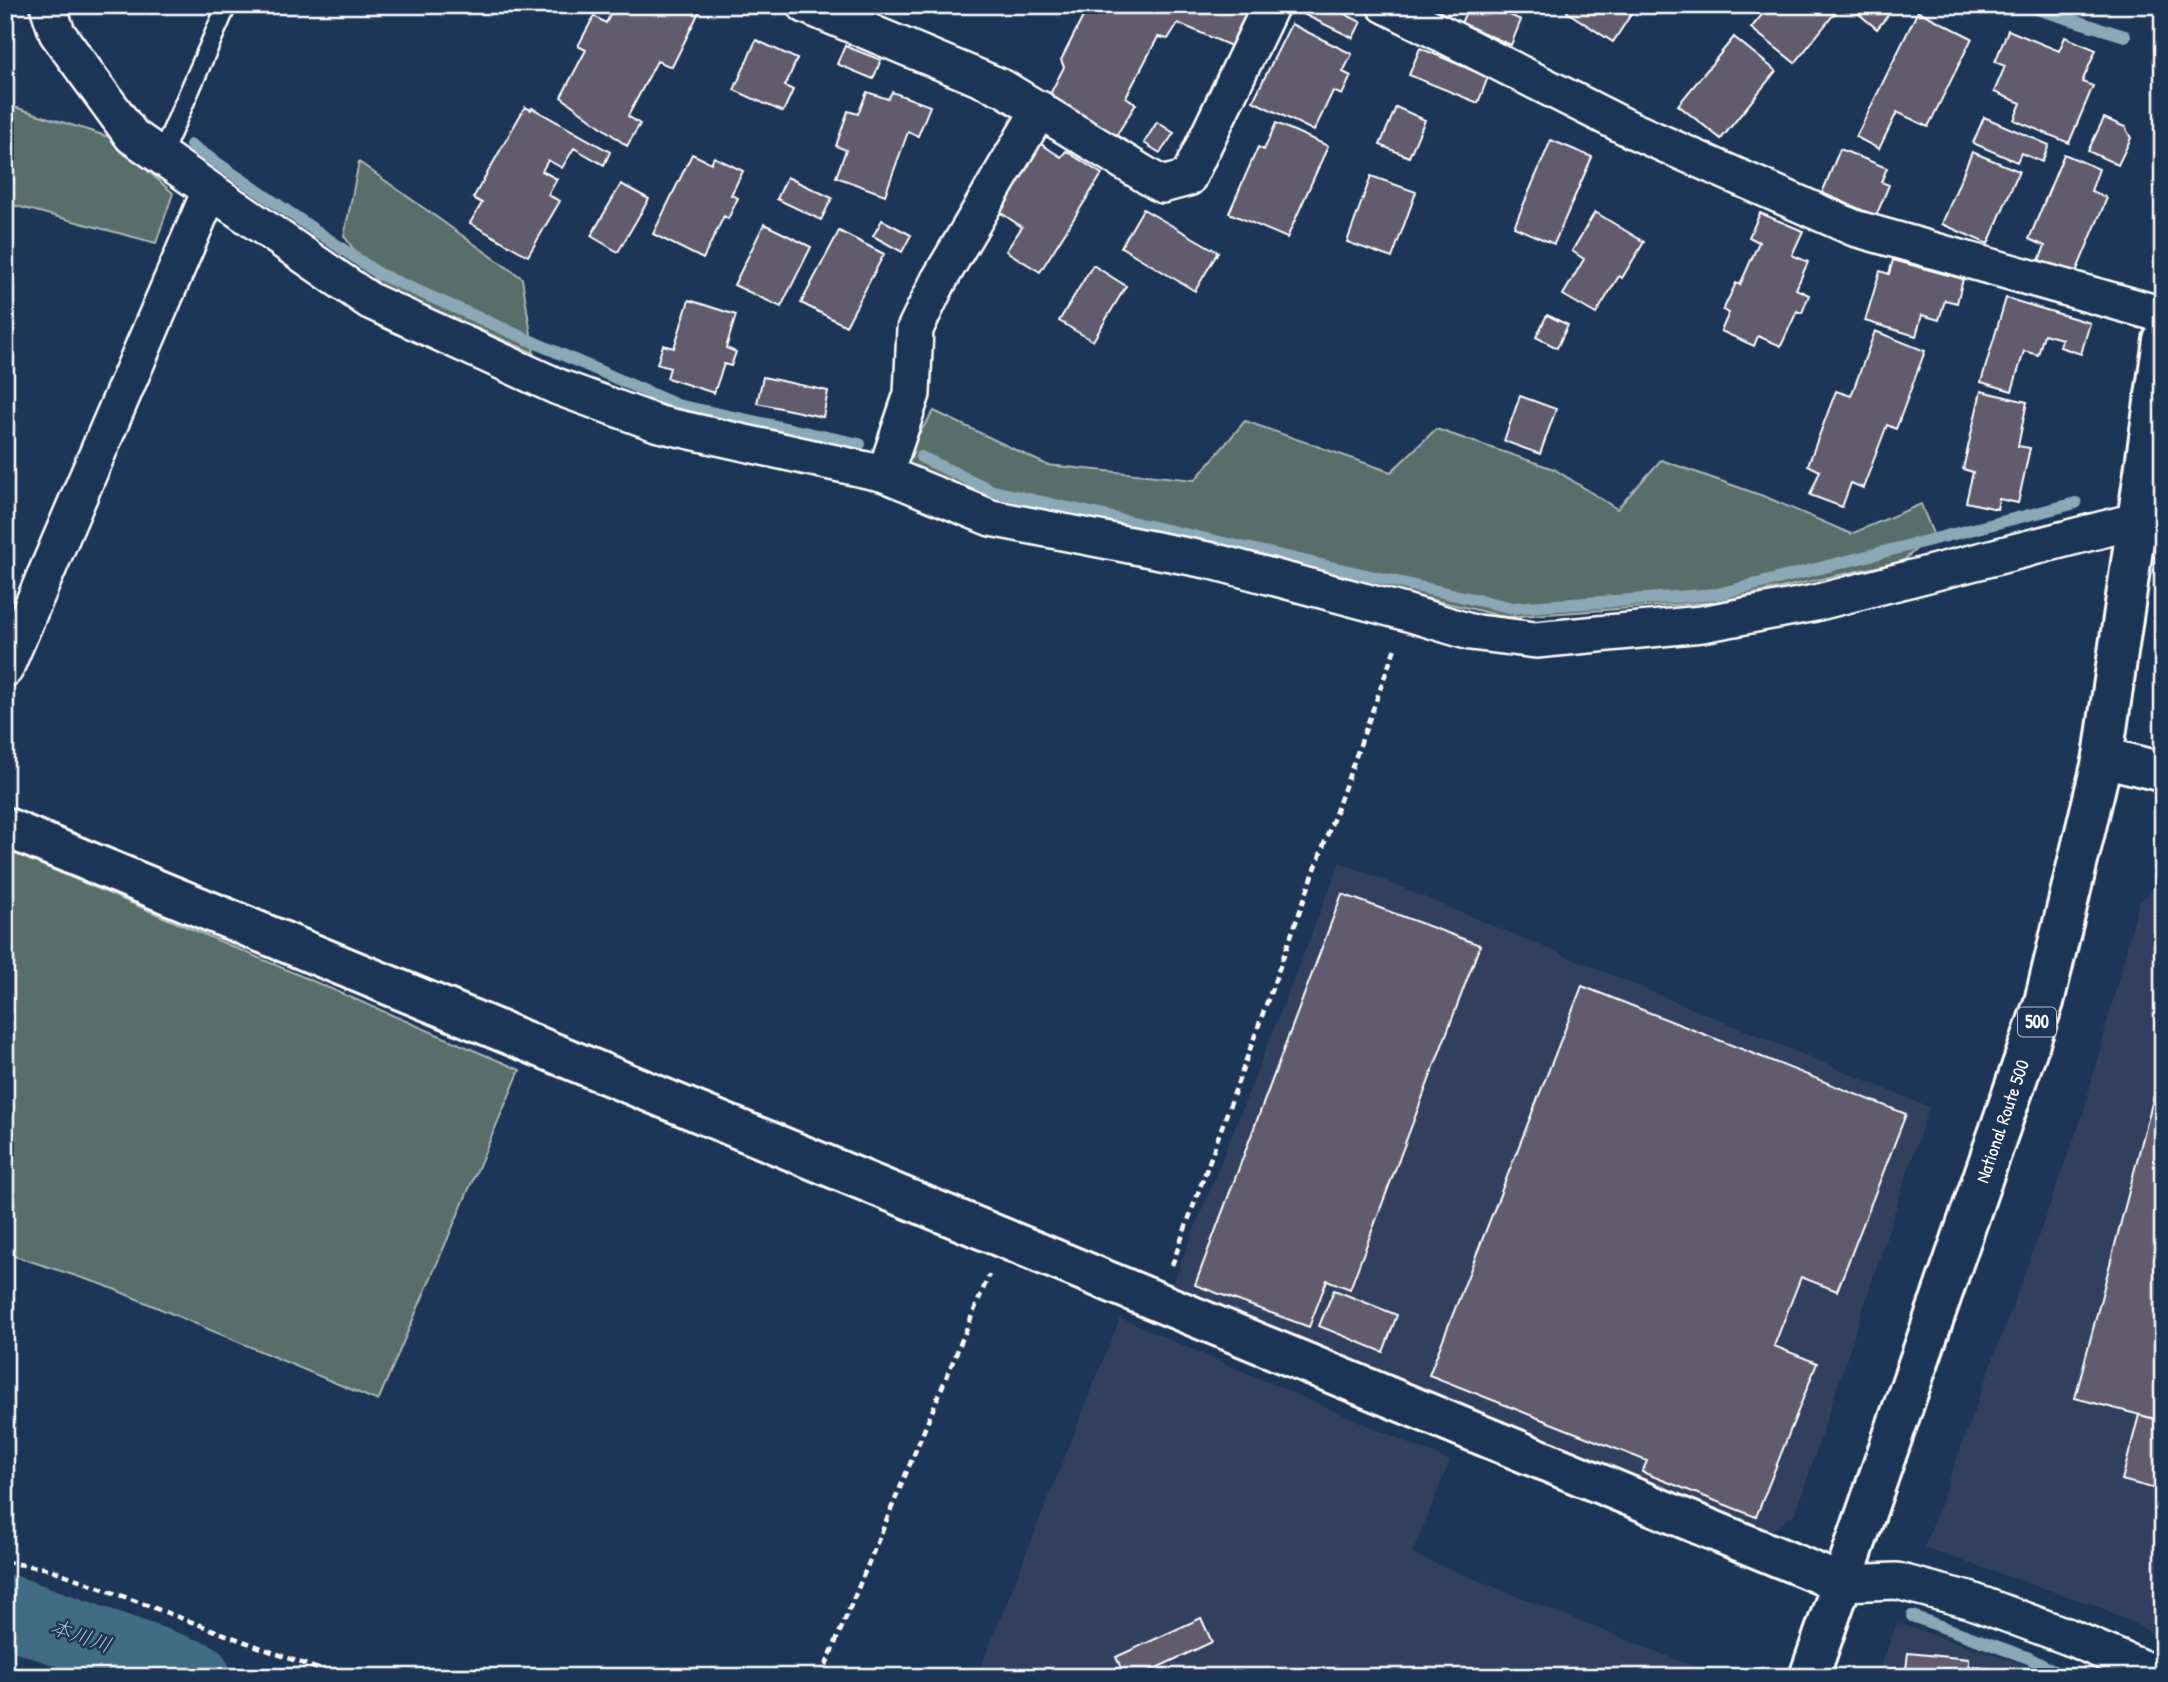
<svg xmlns="http://www.w3.org/2000/svg" width="2168" height="1682" viewBox="0 0 2168 1682" font-family="'Patrick Hand','Klee One',sans-serif">
  <style>
    .built { fill: #31415e }
    .green { fill: #586e6a; stroke: #acb6b4; stroke-width: 2 }
    .lines { fill: none; stroke-linecap: round; stroke-linejoin: round }
    .stream { stroke: #8ca7b5; stroke-width: 12 }
    .river { stroke: #406c84; stroke-width: 72 }
    .building { fill: #605c6e; stroke: #fff; stroke-width: 2 }
    .service-casing { stroke: #fff; stroke-width: 23 }
    .minor-casing { stroke: #fff; stroke-width: 40 }
    .tertiary-casing { stroke: #fff; stroke-width: 44 }
    .trunk-casing { stroke: #fff; stroke-width: 44 }
    .path { stroke: #fff; stroke-width: 4.5; stroke-dasharray: 7 5; stroke-linecap: butt }
    .service { stroke: #1d3557; stroke-width: 18 }
    .minor { stroke: #1d3557; stroke-width: 35 }
    .tertiary { stroke: #1d3557; stroke-width: 38 }
    .trunk { stroke: #1d3557; stroke-width: 38 }
    .labels { text-anchor: middle; stroke-width: 5; stroke-linejoin: round; paint-order: stroke }
    .shield { fill: #1d3557; stroke: #bbc2cd; stroke-width: 2 }
    .shield-label { font-size: 18px; font-weight: bold; fill: #fff }
    .street-label { font-size: 19px; fill: #fff; stroke: #1d3557 }
    .water-label { font-size: 21px; font-style: italic; fill: #b3c4ce; stroke: #1d3557 }
  </style>
  <rect width="100%" height="100%" fill="#1d3557"/>
  <filter id="ink" filterUnits="userSpaceOnUse"><feTurbulence type="fractalNoise" baseFrequency=".0143" numOctaves="2"/><feDisplacementMap in="SourceGraphic" scale="14" xChannelSelector="R" yChannelSelector="G"/><feConvolveMatrix kernelMatrix="1 2 1 2 8 2 1 2 1" color-interpolation-filters="sRGB"/></filter>
  <g filter="url(#ink)">
    <path class="built" d="M1340,862L1929,1107L1796,1513L1768,1533L1173,1283Z
      M2163,883V1638L2102,1608L1924,1548L2083,1114L2139,901Z
      M1120,1318L1450,1461L1412,1554L1720,1677H977Z
      M1897,1623L2023,1664L2046,1677H1877Z"/>
    <path class="green" d="M5,104L109,137L173,193L156,243L5,203Z
      M359,162L522,278L534,353L380,286L344,236Z
      M934,411L1047,465L1195,480L1245,421L1391,472L1436,429L1554,469L1617,509L1661,460L1766,497L1851,534L1921,504L1933,534L1903,561L1716,602L1506,617L997,497L899,464Z
      M5,849L520,1070L378,1401L104,1285L5,1253Z"/>
    <g class="lines">
      <path class="stream" d="M2023,5L2125,36
        M191,145L379,274L677,405L860,444
        M921,457L993,491L1513,608L1718,594L2076,503
        M1912,1616L2029,1658L2065,1677"/>
      <path class="river" d="M5,1610L195,1677"/>
    </g>
    <path class="building" d="M615,5H697L701,8L672,67L657,61L628,116L640,124L627,146L561,97L586,50L578,46L594,16L606,23Z
      M1089,5H1241L1248,9L1231,46L1178,23L1168,39L1158,37L1126,97L1136,104L1116,136L1049,96L1064,67L1061,60Z
      M1307,5H1327L1361,22L1353,38L1303,14Z
      M1469,5H1487L1521,20L1511,45L1461,23Z
      M1571,5H1637L1613,42L1567,12Z
      M1770,5H1841L1795,63L1751,28Z
      M1848,5H1896L1877,29Z
      M1918,11L1972,38L1928,127L1897,112L1879,149L1856,137Z
      M1291,24L1352,54L1343,72L1351,76L1342,95L1333,91L1314,131L1253,101Z
      M2008,30L2059,51L2065,37L2096,50L2082,82L2093,86L2069,143L2014,120L2021,103L1994,92L2005,66L1995,62Z
      M1734,37L1776,71L1721,139L1678,105Z
      M756,40L797,59L785,86L793,90L783,112L734,90Z
      M845,46L881,60L873,79L837,64Z
      M1420,48L1488,77L1478,103L1409,75Z
      M867,92L888,99L892,92L930,106L918,136L908,132L885,195L836,177L846,150L836,146L848,111L858,114Z
      M525,107L531,110L532,108L610,152L604,165L574,148L562,168L548,160L542,171L557,179L548,195L560,201L528,256L470,223L482,203L473,198Z
      M1396,107L1425,120L1409,157L1380,145Z
      M1984,117L2049,145L2042,162L2021,153L2017,162L1973,143Z
      M2104,118L2125,127L2131,138L2118,165L2088,151Z
      M1157,122L1174,133L1160,153L1144,143Z
      M1276,123L1328,146L1287,238L1229,213L1258,147L1264,150Z
      M1551,140L1592,157L1554,244L1514,227Z
      M1041,144L1061,157L1066,151L1102,174L1040,272L1006,251L1022,227L998,211Z
      M1840,149L1887,168L1881,182L1889,185L1876,216L1822,193Z
      M1972,152L2019,171L1988,244L1942,224Z
      M692,154L711,163L714,157L743,171L731,195L738,198L728,219L724,216L703,259L653,234Z
      M2064,154L2099,169L2091,191L2107,198L2074,277L2038,263L2045,246L2029,239Z
      M1371,176L1416,192L1392,258L1347,242Z
      M787,177L832,198L821,220L777,199Z
      M621,184L649,199L618,252L591,236Z
      M1143,209L1218,252L1195,291L1121,247Z
      M1595,212L1644,242L1622,278L1619,276L1596,314L1563,295L1584,259L1572,251Z
      M1760,213L1803,231L1792,255L1808,262L1796,289L1809,295L1802,313L1797,311L1781,346L1758,336L1754,346L1721,331L1729,313L1723,310L1736,283L1740,285L1759,242L1749,237Z
      M882,220L911,235L902,252L873,236Z
      M764,224L811,247L781,307L734,285Z
      M839,231L884,254L846,326L801,303Z
      M1893,260L1963,279L1957,303L1945,300L1939,320L1922,315L1916,336L1865,321L1880,271L1889,274Z
      M1093,265L1126,286L1093,341L1059,321Z
      M2006,298L2090,323L2081,354L2060,347L2062,339L2044,334L2038,355L2024,351L2012,391L1981,382Z
      M689,300L736,315L726,348L736,352L731,366L724,364L714,393L667,378L670,368L657,364L663,345L674,348Z
      M1547,315L1568,325L1557,348L1536,337Z
      M1875,331L1925,351L1896,429L1887,425L1863,488L1851,483L1842,507L1810,495L1820,471L1808,465L1836,391L1851,396Z
      M763,377L828,391L823,417L757,403Z
      M1981,391L2027,402L2018,446L2030,448L2018,503L1999,499L1997,509L1966,502L1973,472L1963,469Z
      M1520,396L1556,409L1540,454L1504,441Z
      M1342,894L1480,945L1350,1289L1327,1280L1309,1327L1195,1285Z
      M1582,986L1906,1114L1837,1291L1801,1277L1774,1346L1817,1363L1756,1517L1642,1472L1647,1461L1429,1375Z
      M2163,1061V1421L2075,1398Z
      M1334,1290L1397,1315L1383,1352L1319,1326Z
      M2139,1415L2163,1421V1491L2122,1480Z
      M1201,1618L1212,1642L1137,1677H1125L1116,1657Z
      M1908,1653L1969,1659V1666L2013,1672L2012,1677H1905Z"/>
    <g class="lines">
      <defs>
        <path id="service" d="M161,156L227,5"/>
        <path id="minor" d="M50,5L49,9L57,33L132,136L370,301L558,387L659,424L885,474L991,518L1212,561L1408,613L1470,632L1536,640L1702,624L1815,603L2139,520L2163,525
          M805,5L1003,88L1162,185L1188,178L1271,5
          M1385,5L1632,130L1854,228L2163,315
          M885,474L912,394L915,329L938,282L1040,109
          M5,669L210,191
          M1841,1583L1897,1581L1969,1600L2069,1637L2163,1677"/>
        <path id="tertiary" d="M2103,757L2163,772
          M5,827L1841,1583"/>
        <path id="trunk" d="M1809,1677L2044,1002L2103,757L2163,340"/>
      </defs>
      <use href="#service" class="service-casing"/>
      <use href="#minor" class="minor-casing"/>
      <use href="#tertiary" class="tertiary-casing"/>
      <use href="#trunk" class="trunk-casing"/>
      <path class="path" d="M1172,1265L1395,648
        M5,1562L50,1569L339,1677
        M821,1677L989,1275"/>
      <use href="#service" class="service"/>
      <use href="#minor" class="minor"/>
      <use href="#tertiary" class="tertiary"/>
      <use href="#trunk" class="trunk"/>
    </g>
  </g>
  <g class="labels">
    <rect class="shield" x="2018" y="1007.5" width="38" height="29" rx="5"/>
    <g class="shield-label">
      <text x="2037" y="1028">500</text>
    </g>
    <g class="street-label">
      <text transform="translate(2002 1121) rotate(-71)" y="7">National Route 500</text>
    </g>
    <g class="water-label">
      <text transform="translate(81 1636) rotate(19)" y="7">本川川</text>
    </g>
  </g>
  <rect width="2168" height="1682" fill="none" stroke="#1d3557" stroke-width="28"/>
  <rect x="14" y="14" width="2140" height="1654" fill="none" stroke="#fff" stroke-width="2.5" filter="url(#ink)"/>
</svg>
